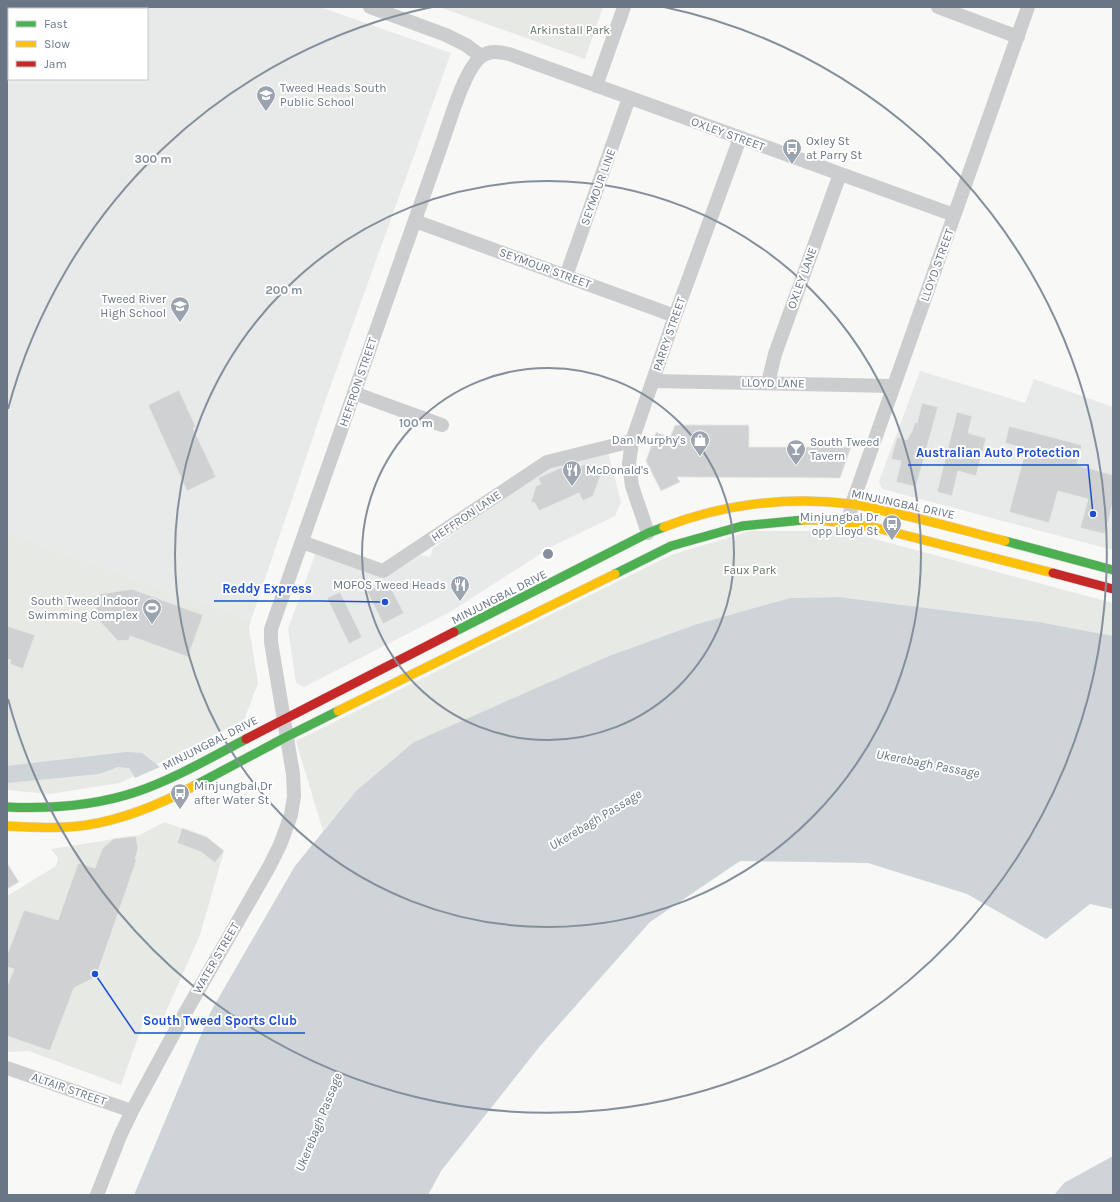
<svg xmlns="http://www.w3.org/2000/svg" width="1120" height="1202" viewBox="0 0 1120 1202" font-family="Karla,sans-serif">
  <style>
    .built { fill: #e8e9e9; fill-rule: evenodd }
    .green { fill: #e6e9e4 }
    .water { fill: #ced4d8 }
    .building { fill: #d0d1d2; stroke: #e7e7e6 }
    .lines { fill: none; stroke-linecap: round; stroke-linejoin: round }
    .fast-casing { stroke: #d4d5d6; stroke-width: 10 }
    .slow-casing { stroke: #d4d5d6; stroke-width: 10 }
    .jam-casing { stroke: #d4d5d6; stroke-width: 10 }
    .street { stroke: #cccdce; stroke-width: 14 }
    .fast { stroke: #4caf50; stroke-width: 9 }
    .slow { stroke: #ffc107; stroke-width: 9 }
    .jam { stroke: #c62828; stroke-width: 9 }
    .ring { fill: none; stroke: #848f9c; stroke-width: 2 }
    .labels { text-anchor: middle; stroke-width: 4; stroke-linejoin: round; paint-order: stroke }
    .park-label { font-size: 12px; fill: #667864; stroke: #fff }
    .poi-label { font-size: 12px; fill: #697686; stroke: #fff; text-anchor: start }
    .street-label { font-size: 12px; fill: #697686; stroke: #fff }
    .water-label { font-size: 13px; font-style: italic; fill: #657781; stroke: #fff }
    .centre { fill: #848f9c; stroke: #fff; stroke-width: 2 }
    .ring-label { font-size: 12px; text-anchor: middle; font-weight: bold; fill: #848f9c; stroke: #fff; stroke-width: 4; stroke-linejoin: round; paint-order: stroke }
    .leader { fill: none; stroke: #1d4ed8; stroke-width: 1.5 }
    .callout-dot { fill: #1d4ed8; stroke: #fff; stroke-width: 1.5 }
    .callout-label { font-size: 13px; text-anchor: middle; font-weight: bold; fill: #1d4ed8; stroke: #fff; stroke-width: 4; stroke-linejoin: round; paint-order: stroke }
  </style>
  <rect width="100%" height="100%" fill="#f8f8f7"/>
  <path class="built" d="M7,7H320L451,53L327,396L251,620L7,532ZM9,9H147V79H9Z
    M920,371L1025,403L1034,379L1113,407V550L882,489L879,481Z
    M608,452L621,502L615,516L553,546L450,612L304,687L296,683L288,629L316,552L387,576L421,555L430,557L433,548L552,465Z"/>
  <path class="green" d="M439,7H603L585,59Z
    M750,531H845L1113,603V636L1039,622L839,597L790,598L697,624L609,656L356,791L323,831L296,741L671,555Z
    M7,532L251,620L249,628L258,683L244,720L120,783L49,794L7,790Z
    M164,822L207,837L224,851L200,935L164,1016L146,1015L121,1085L29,1051L7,1052V896L56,866L58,858L51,849L140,835Z"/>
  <path class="water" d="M839,597L1039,622L1113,636V909L1090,904L1046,939L967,894L868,863L740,861L650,922L540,1046L441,1171L428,1195H134L211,1011L295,866L356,791L414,742L609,656L697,624L790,598Z
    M126,752L142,753L160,767L135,778L129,768L118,767L99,774L7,783V766Z
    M1113,1156V1195H1054L1064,1183Z"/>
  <path class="building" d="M179,390L196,427L193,428L216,477L187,491L148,405Z
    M922,403L938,407L916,487L896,482L901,461L891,459L897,437L907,440L912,431L915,422L917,423Z
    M957,412L972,416L968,433L986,438L976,476L958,471L952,496L937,492Z
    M675,425H749V447H851L840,478L677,477L680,482L661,491L646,461L656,432L670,438Z
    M1009,426L1082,445L1077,465L1113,475V502L1105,534L1080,528L1088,499L1058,491L1049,523L1009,512L1026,449L1005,443Z
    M585,464L586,467L590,465L601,474L593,496L583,501L579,493L539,511L535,503L531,502L536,486L541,484L538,478L560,468L564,467L567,472Z
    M387,581L404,613L383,624L367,591Z
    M132,589L203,615L188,657L130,636L129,640L118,641L94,615L100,594Z
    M340,592L362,637L349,644L327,598Z
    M7,626L35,635L23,669L10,664L11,660L7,659Z
    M182,828L207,837L224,851L215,863L201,852L177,843Z
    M136,836L138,849L135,859H137L96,977L74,988L50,1051L7,1036V986L14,969L7,967V955L24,910L58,920L78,863L95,868L102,849L113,839Z
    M7,863L19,882L7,889Z"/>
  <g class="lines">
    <defs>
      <path id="fast" d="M1005,541L1113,570
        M615,574L671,546L742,526L803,520
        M454,632L648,533L664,527
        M194,786L286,737L338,711
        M7,807C51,809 94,806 136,792C174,779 210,758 246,739"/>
      <path id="slow" d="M803,520H820L873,527L1053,573
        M664,527C723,504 788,496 851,504C862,505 873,508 884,511C925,519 965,531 1005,541
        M338,711L615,574
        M7,826C33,827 61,829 87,825C125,819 161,804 194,786"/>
      <path id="jam" d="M1053,573L1113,589
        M246,739L454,632"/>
    </defs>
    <use href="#fast" class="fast-casing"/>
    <use href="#slow" class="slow-casing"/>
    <use href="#jam" class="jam-casing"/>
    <path class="street" d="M370,7L446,35L466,45L481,56
      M938,7L1018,37
      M596,86L624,7
      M415,221L675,316
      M566,276L629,98
      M653,381L893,386
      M768,383L775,354L840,174
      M354,393L442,425
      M848,523L852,504L1028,7
      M648,533L632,486L629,464L632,441L675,316L740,138
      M302,542L383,571L547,462L632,441
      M7,1068L132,1111
      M97,1195L120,1136L132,1111L180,1022L269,867L280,845L291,815L294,796L293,774L271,642V629L440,149C448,128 464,68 482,56C490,50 500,52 509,54L954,215"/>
    <use href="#fast" class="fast"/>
    <use href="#slow" class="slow"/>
    <use href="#jam" class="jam"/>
  </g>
  <g class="ring">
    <circle cx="548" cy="554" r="186"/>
    <circle cx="548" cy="554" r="373"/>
    <path d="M8 409A559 559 0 0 1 432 7M664 7A559 559 0 1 1 8 699"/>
  </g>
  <defs>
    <symbol id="school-pin" viewBox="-11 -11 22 30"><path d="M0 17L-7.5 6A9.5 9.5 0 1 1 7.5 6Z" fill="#9ba4ae" stroke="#fff"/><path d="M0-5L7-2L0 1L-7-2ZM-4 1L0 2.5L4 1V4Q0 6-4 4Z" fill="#fff"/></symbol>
    <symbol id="bus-pin" viewBox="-11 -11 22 30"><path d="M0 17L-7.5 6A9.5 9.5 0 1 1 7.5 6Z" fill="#9ba4ae" stroke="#fff"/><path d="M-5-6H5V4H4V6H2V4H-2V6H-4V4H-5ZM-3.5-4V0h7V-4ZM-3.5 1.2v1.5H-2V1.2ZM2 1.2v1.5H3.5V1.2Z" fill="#fff"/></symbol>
    <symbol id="shop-pin" viewBox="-11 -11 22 30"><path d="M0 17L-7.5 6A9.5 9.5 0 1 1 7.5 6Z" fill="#9ba4ae" stroke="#fff"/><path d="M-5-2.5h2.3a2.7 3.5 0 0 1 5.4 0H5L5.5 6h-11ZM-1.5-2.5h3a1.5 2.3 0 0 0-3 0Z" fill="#fff"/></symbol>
    <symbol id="bar-pin" viewBox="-11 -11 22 30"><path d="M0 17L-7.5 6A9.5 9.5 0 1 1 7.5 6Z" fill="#9ba4ae" stroke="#fff"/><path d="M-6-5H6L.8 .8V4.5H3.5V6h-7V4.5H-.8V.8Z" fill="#fff"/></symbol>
    <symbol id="restaurant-pin" viewBox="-11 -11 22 30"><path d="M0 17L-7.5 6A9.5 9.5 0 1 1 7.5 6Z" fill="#9ba4ae" stroke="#fff"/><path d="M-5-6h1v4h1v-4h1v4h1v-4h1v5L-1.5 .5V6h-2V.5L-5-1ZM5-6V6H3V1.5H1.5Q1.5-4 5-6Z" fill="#fff"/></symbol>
    <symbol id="stadium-pin" viewBox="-11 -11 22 30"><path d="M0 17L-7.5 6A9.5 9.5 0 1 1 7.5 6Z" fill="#9ba4ae" stroke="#fff"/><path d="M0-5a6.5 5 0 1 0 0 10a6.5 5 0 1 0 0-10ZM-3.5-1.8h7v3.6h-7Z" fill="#fff"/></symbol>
  </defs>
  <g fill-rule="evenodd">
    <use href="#school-pin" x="255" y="84" width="22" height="30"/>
    <use href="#bus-pin" x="781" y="137" width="22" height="30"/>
    <use href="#school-pin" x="169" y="295" width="22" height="30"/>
    <use href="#shop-pin" x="689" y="429" width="22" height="30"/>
    <use href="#bar-pin" x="785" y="438" width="22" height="30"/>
    <use href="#restaurant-pin" x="561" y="459" width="22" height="30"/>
    <use href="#bus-pin" x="881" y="513" width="22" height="30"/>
    <use href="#restaurant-pin" x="449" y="574" width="22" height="30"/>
    <use href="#stadium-pin" x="141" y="597" width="22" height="30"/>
    <use href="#bus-pin" x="169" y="782" width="22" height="30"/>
  </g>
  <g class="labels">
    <g class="park-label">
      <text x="570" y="34">Arkinstall Park</text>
      <text x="750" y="574">Faux Park</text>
    </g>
    <g class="poi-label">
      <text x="280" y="92">Tweed Heads South<tspan x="280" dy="14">Public School</tspan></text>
      <text x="806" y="145">Oxley St<tspan x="806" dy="14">at Parry St</tspan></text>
      <text x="166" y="303" text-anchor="end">Tweed River<tspan x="166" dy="14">High School</tspan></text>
      <text x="686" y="444" text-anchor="end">Dan Murphy's</text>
      <text x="810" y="446">South Tweed<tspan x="810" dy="14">Tavern</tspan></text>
      <text x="586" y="474">McDonald's</text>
      <text x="878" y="521" text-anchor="end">Minjungbal Dr<tspan x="878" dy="14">opp Lloyd St</tspan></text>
      <text x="446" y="589" text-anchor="end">MOFOS Tweed Heads</text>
      <text x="138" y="605" text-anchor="end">South Tweed Indoor<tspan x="138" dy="14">Swimming Complex</tspan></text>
      <text x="194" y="790">Minjungbal Dr<tspan x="194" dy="14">after Water St</tspan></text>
    </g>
    <g class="street-label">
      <text transform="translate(728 134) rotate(20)" y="4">OXLEY STREET</text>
      <text transform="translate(598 187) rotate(-70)" y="4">SEYMOUR LINE</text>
      <text transform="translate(937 265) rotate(-70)" y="4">LLOYD STREET</text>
      <text transform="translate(545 268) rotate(20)" y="4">SEYMOUR STREET</text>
      <text transform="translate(802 278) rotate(-70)" y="4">OXLEY LANE</text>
      <text transform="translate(669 334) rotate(-71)" y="4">PARRY STREET</text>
      <text transform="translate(358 382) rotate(-71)" y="4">HEFFRON STREET</text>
      <text transform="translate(773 383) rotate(1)" y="4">LLOYD LANE</text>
      <text transform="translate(903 504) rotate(12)" y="4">MINJUNGBAL DRIVE</text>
      <text transform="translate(466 516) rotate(-34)" y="4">HEFFRON LANE</text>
      <text transform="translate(499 597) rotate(-27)" y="4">MINJUNGBAL DRIVE</text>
      <text transform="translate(210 743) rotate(-27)" y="4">MINJUNGBAL DRIVE</text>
      <text transform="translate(216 958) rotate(-60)" y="4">WATER STREET</text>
      <text transform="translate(69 1089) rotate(19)" y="4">ALTAIR STREET</text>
    </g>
    <g class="water-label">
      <text transform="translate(928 763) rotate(11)" y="5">Ukerebagh Passage</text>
      <text transform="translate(595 819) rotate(-31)" y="5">Ukerebagh Passage</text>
      <text transform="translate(318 1122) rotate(-68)" y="5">Ukerebagh Passage</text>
    </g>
  </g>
  <circle cx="548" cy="554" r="6" class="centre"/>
  <g class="ring-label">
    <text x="153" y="163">300 m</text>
    <text x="284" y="294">200 m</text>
    <text x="416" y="427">100 m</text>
  </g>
  <path class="leader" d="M1093 514L1088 465H908M385 602L320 601H214M95 974L135 1033H305"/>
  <g class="callout-dot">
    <circle cx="1093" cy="514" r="4"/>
    <circle cx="385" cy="602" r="4"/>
    <circle cx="95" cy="974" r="4"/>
  </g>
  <g class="callout-label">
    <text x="998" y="457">Australian Auto Protection</text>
    <text x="267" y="593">Reddy Express</text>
    <text x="220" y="1025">South Tweed Sports Club</text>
  </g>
  <rect width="1120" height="1202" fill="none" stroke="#697686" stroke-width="16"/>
  <rect x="8" y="8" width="140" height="72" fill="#ffffff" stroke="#c3c8cf"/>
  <rect x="16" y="21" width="20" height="6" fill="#4caf50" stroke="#c3c8cf"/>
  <text x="44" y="28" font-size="12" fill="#697686">Fast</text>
  <rect x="16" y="41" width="20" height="6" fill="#ffc107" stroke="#c3c8cf"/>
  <text x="44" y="48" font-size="12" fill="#697686">Slow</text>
  <rect x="16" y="61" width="20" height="6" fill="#c62828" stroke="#c3c8cf"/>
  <text x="44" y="68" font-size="12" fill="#697686">Jam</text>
</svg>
